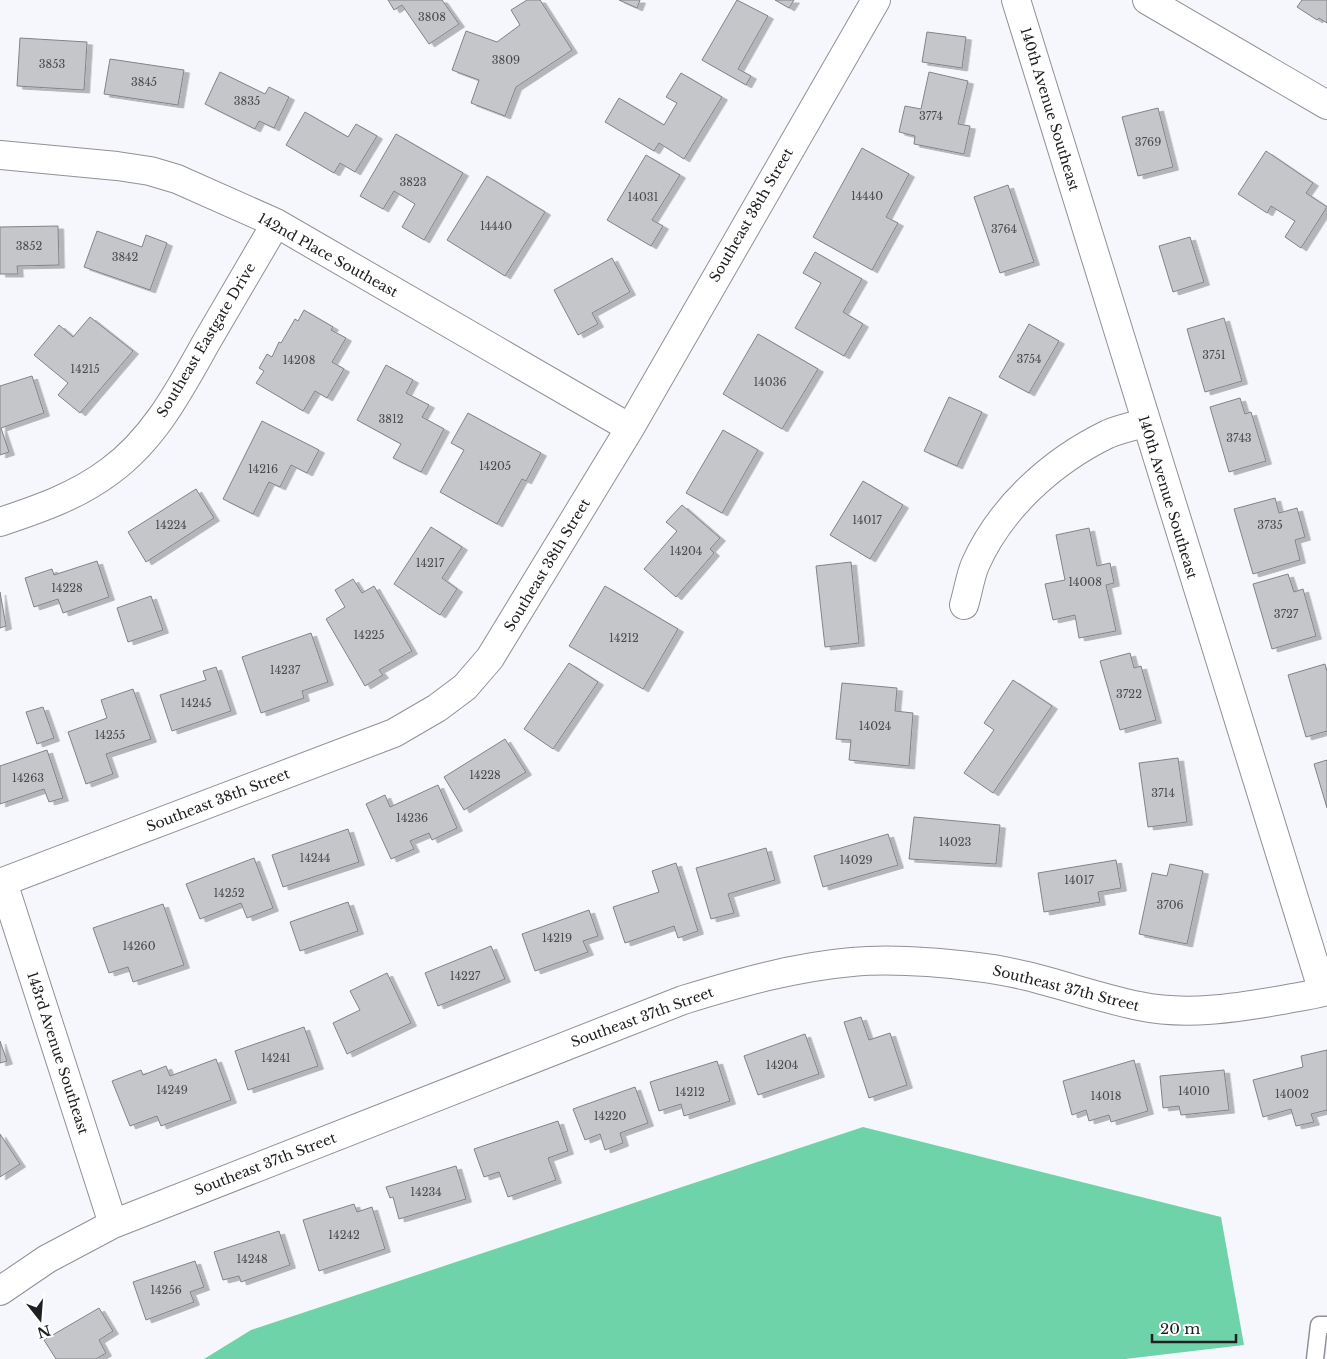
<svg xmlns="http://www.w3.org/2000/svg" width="1327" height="1359" viewBox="0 0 1327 1359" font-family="'Libre Baskerville',serif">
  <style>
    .forest { fill: #6fd3a9 }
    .building { fill: #c4c6ca; stroke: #828387; filter: url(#shadow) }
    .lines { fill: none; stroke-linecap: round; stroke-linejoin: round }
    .service-casing { stroke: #909195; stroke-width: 19 }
    .minor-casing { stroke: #909195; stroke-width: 30 }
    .service { stroke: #fff; stroke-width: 16 }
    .minor { stroke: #fff; stroke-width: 28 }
    .labels { text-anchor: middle; stroke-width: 4; stroke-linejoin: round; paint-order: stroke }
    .number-label { font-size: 11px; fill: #494a4c }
    .street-label { font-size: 14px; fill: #202022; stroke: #fff }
  </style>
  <defs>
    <filter id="shadow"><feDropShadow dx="5.5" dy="3" stdDeviation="0" flood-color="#0004"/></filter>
  </defs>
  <rect width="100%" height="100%" fill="#f6f7fc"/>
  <path class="forest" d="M863,1127L1221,1217L1244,1345L1125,1359H204L251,1330Z"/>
  <path class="building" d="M388,0H442L459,24L429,44L402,5L394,10Z
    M527,0H540L572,50L516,87L505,116L471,103L479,80L452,70L466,31L497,42L520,25L511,10Z
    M619,0H640L637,8Z
    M737,0L768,16L738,69L751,76L746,85L702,60Z
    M775,0H794L789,8Z
    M1302,0H1327V23L1319,18L1317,20L1297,7Z
    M927,32L966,37L962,68L922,62Z
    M20,38L87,42L84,90L17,86Z
    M110,59L184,70L178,105L104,94Z
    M220,72L265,94L269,87L289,97L274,128L259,121L255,129L205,104Z
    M929,72L968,81L958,124L970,126L964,154L914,144L915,136L899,132L905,106L921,109Z
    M681,73L722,97L684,159L659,143L654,151L605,122L619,98L664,125L677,103L666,97Z
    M1158,108L1173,167L1138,176L1122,117Z
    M305,112L348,137L356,124L377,136L355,172L340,163L334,173L286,145Z
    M396,134L463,173L424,240L402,227L415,204L394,191L383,209L360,196Z
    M862,148L909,174L886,217L898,223L872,270L813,237Z
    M1266,151L1313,183L1306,193L1327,207L1301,248L1285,237L1295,221L1271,206L1267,213L1238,194Z
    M646,155L680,175L652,220L663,226L651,246L607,220Z
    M487,176L545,212L505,276L447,240Z
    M1008,185L1034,262L1000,273L974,197Z
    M58,226L59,265L17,266L18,274H0V227Z
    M97,231L142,247L146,235L167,243L150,290L84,267Z
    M1190,237L1204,282L1173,292L1159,246Z
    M815,252L862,279L843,312L863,324L844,356L795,328L821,283L803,273Z
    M612,258L630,292L592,313L598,324L578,335L554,290Z
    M304,310L333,327L331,330L346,338L332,362L344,369L327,398L315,391L303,411L256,383L264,371L259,368L267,354L272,357L279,342L281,343L295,319L298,321Z
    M90,317L133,351L80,413L58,395L68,383L34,355L59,325L73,337Z
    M1224,318L1242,381L1205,392L1187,329Z
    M1029,324L1059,341L1029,393L999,377Z
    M758,334L818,369L782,429L723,394Z
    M386,365L413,380L406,393L429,405L422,417L444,429L421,472L393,458L401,444L357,420Z
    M32,376L44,413L1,428L9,452L0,455V386Z
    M949,397L982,412L957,466L924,451Z
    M1240,398L1245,414L1251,412L1266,461L1229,472L1210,407Z
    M468,413L541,453L526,481L522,479L497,524L440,492L464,450L451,443Z
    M262,421L319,450L307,473L291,465L280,487L269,482L253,514L223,499Z
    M723,430L758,450L722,513L686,493Z
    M863,481L903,505L870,559L830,535Z
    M196,489L214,518L146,562L128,532Z
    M1275,498L1279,513L1297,508L1305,537L1295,540L1300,560L1253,574L1234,509Z
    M682,505L720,538L710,549L714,553L676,597L644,569L677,531L666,522Z
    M431,527L462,547L442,578L457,589L440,615L394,584Z
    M1089,528L1097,566L1110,563L1114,583L1106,585L1116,631L1079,638L1075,615L1053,620L1045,584L1065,580L1056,535Z
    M97,561L109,597L63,613L58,599L34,607L25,578L52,569L54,575Z
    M851,562L859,643L825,647L816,566Z
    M1288,574L1294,592L1303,589L1316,636L1272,649L1253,584Z
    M353,579L362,593L374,586L412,651L379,670L383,675L365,686L326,619L345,607L335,590Z
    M605,586L678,629L643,689L569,646Z
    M0,592L6,626L0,628Z
    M151,596L163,630L128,642L117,608Z
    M311,633L328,682L302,691L304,698L261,713L242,657Z
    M1130,653L1134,668L1141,666L1156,720L1120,730L1100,661Z
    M569,663L598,682L553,749L524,729Z
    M1325,664L1327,672V731L1306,737L1288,675Z
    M216,667L231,711L172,731L160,695L206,680L203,671Z
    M1013,680L1052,706L993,793L964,773L994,730L984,723Z
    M842,683L897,688L895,711L913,713L909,766L849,760L851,740L836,739Z
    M133,689L151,739L106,754L113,774L86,784L68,732L107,718L101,700Z
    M43,707L54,738L37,744L26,712Z
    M505,739L526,772L464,810L444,777Z
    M47,750L63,798L49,802L44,789L0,804V766Z
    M1178,758L1187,822L1148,827L1139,763Z
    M1327,760V808L1314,764Z
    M438,785L457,828L432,840L429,833L410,841L414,849L391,859L366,804L385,795L390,807Z
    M914,817L1000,825L996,864L909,859Z
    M348,829L359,862L283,887L272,855Z
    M888,834L898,865L823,887L814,856Z
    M766,848L775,880L728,894L734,913L711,919L696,868Z
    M254,858L273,908L247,918L241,903L200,919L186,884Z
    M1116,860L1121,888L1098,892L1100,902L1044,912L1038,873Z
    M676,863L698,931L678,938L674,926L625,943L613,907L659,892L652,871Z
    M1170,864L1203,871L1187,944L1139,934L1152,873L1167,876Z
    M348,902L358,931L300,951L290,922Z
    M163,904L184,965L133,982L128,967L109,973L93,928Z
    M589,910L598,936L583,941L588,952L535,971L522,934Z
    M491,946L505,979L438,1006L425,973Z
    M387,973L411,1023L347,1054L333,1023L360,1010L350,991Z
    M861,1017L869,1040L890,1033L907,1085L869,1098L844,1022Z
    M304,1027L318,1066L248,1090L235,1051Z
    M805,1034L819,1074L758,1095L744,1056Z
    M0,1041L7,1061L0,1063Z
    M1327,1050V1110L1311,1114L1314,1122L1296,1126L1291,1109L1263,1117L1253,1080L1303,1067L1301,1056Z
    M216,1059L231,1100L161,1126L157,1116L130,1126L112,1081L141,1070L143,1075L166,1066L170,1076Z
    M1134,1060L1148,1111L1111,1122L1109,1115L1089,1121L1086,1110L1072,1115L1063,1081Z
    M717,1061L730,1101L684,1116L681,1104L659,1111L650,1082Z
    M1224,1070L1229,1110L1181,1115L1179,1106L1163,1108L1160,1076Z
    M635,1087L648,1123L620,1133L623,1143L605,1150L600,1134L585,1140L573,1109Z
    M558,1121L568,1151L548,1158L556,1180L508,1197L499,1172L484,1177L474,1149Z
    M0,1134L20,1164L0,1177Z
    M456,1166L466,1199L399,1219L393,1197L390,1198L386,1187Z
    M354,1204L357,1212L372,1207L385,1249L319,1271L303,1220Z
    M279,1231L290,1265L241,1282L239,1276L223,1280L214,1252Z
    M195,1261L204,1287L190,1292L194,1302L146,1320L133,1282Z
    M99,1308L113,1331L99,1340L106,1353L96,1359H56L44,1340Z"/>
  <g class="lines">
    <defs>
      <path id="service" d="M1315,1359L1319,1325H1327"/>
      <path id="minor" d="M1016,0L1323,992
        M1147,0L1327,105
        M0,155L117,166L150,171L177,179L276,223L630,428
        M0,522C39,509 77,496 110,471C155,438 180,389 207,341C230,302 253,262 276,223
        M964,605C968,592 970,577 975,565C1000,508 1052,461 1108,434C1120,429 1133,426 1145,423
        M3,882L113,1224
        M0,883L394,733L437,708L465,687L490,658L630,428L876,0
        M0,1291L47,1259L113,1224L683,1000C738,983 794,967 852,962C892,958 937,962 977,967C1033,973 1085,995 1139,1006C1186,1016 1236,1008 1282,1000C1297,997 1313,995 1327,991"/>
    </defs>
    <use href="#service" class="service-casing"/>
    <use href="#minor" class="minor-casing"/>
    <use href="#service" class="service"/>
    <use href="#minor" class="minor"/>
  </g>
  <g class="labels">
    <g class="number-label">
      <text x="432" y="21">3808</text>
      <text x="506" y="64">3809</text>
      <text x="52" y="68">3853</text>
      <text x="144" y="86">3845</text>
      <text x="247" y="105">3835</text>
      <text x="931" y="120">3774</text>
      <text x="1148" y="146">3769</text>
      <text x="413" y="186">3823</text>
      <text x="867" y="200">14440</text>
      <text x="643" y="201">14031</text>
      <text x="496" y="230">14440</text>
      <text x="1004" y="233">3764</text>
      <text x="29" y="250">3852</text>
      <text x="125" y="261">3842</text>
      <text x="1214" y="359">3751</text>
      <text x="1029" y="363">3754</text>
      <text x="299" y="364">14208</text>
      <text x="85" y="373">14215</text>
      <text x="770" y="386">14036</text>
      <text x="391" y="423">3812</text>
      <text x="1239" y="442">3743</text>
      <text x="495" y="470">14205</text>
      <text x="263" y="473">14216</text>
      <text x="867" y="524">14017</text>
      <text x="171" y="529">14224</text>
      <text x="1270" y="529">3735</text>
      <text x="686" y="555">14204</text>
      <text x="430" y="567">14217</text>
      <text x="1085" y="586">14008</text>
      <text x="67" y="592">14228</text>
      <text x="1286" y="618">3727</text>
      <text x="369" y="639">14225</text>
      <text x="624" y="642">14212</text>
      <text x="285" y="674">14237</text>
      <text x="1129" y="698">3722</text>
      <text x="196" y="707">14245</text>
      <text x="875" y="730">14024</text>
      <text x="110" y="739">14255</text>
      <text x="485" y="779">14228</text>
      <text x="28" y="782">14263</text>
      <text x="1163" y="797">3714</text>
      <text x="412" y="822">14236</text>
      <text x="955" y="846">14023</text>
      <text x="315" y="862">14244</text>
      <text x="856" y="864">14029</text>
      <text x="1079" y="884">14017</text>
      <text x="229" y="897">14252</text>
      <text x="1170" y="909">3706</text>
      <text x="557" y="942">14219</text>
      <text x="139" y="950">14260</text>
      <text x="465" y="980">14227</text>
      <text x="276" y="1062">14241</text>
      <text x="782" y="1069">14204</text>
      <text x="172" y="1094">14249</text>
      <text x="1194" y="1095">14010</text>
      <text x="690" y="1096">14212</text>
      <text x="1292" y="1098">14002</text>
      <text x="1106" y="1100">14018</text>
      <text x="610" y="1120">14220</text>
      <text x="426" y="1196">14234</text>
      <text x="344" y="1239">14242</text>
      <text x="252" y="1263">14248</text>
      <text x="166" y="1294">14256</text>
    </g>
    <g class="street-label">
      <text transform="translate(1050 109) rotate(73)" y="5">140th Avenue Southeast</text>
      <text transform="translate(751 215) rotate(-60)" y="5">Southeast 38th Street</text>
      <text transform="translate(328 255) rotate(29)" y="5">142nd Place Southeast</text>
      <text transform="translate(206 340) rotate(-59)" y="5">Southeast Eastgate Drive</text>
      <text transform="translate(1168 497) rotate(73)" y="5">140th Avenue Southeast</text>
      <text transform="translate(547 565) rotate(-59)" y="5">Southeast 38th Street</text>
      <text transform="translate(218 800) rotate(-21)" y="5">Southeast 38th Street</text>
      <text transform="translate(1066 988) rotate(14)" y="5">Southeast 37th Street</text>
      <text transform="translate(642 1017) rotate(-20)" y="5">Southeast 37th Street</text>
      <text transform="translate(58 1053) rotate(72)" y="5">143rd Avenue Southeast</text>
      <text transform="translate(265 1164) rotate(-21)" y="5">Southeast 37th Street</text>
    </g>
  </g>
  <g transform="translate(40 1319) rotate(163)" stroke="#ffffff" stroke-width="4" paint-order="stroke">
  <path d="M0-4L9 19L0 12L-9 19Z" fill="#202022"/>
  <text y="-8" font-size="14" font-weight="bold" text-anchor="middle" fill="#202022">N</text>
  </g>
  <path d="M1152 1334v8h84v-8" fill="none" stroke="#202022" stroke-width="2.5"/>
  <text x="1160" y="1334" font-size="15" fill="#202022" stroke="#ffffff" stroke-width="4" paint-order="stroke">20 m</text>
</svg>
